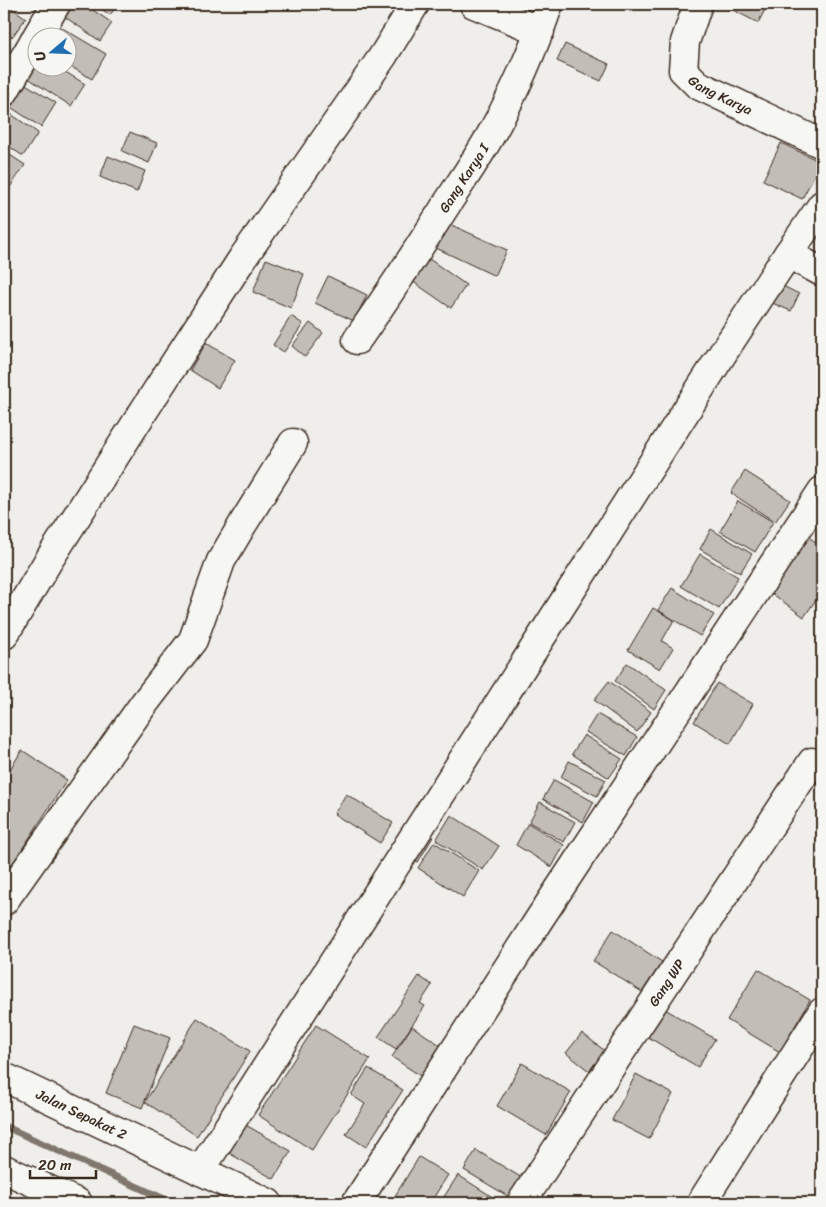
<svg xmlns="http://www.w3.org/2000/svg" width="826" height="1207" viewBox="0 0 826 1207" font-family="Sriracha,sans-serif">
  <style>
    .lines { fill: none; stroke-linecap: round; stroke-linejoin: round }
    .stream { stroke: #81766d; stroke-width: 7 }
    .building { fill: #c2bdb7; stroke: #3b2a1e }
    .minor-casing { stroke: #3b2a1e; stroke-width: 31 }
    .minor { stroke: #f6f6f2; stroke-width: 28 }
    .labels { text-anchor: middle; stroke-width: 4.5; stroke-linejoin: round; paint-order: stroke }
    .street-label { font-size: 14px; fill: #3b2a1e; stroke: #f6f6f2 }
  </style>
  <rect width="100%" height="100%" fill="#efeeea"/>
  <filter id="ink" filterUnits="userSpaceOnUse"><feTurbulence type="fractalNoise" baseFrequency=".02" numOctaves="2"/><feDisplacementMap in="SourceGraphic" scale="10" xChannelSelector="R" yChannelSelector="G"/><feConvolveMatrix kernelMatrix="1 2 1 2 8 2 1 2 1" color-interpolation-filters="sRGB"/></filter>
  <g filter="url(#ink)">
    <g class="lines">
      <path class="stream" d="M4,1126L173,1203"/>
    </g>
    <path class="building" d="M4,4H6L26,18L12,37L4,31Z
      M74,4H84L112,23L100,41L65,17Z
      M94,4H118L110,15Z
      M722,4H768L758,23Z
      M59,26L106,54L92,79L68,65V38H52Z
      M565,44L609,64L601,81L557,61Z
      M38,62V68H59L85,84L71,106L28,78Z
      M24,83L56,103L41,127L9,106Z
      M8,112L38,133L23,156L4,143V118Z
      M130,132L157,143L149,163L122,151Z
      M781,143L821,162L802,199L763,180Z
      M4,151L25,165L10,187L4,183Z
      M108,156L145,171L137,192L100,177Z
      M445,222L507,250L495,276L434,247Z
      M425,256L466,285L451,308L409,279Z
      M266,259L304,274L291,308L253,292Z
      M328,276L367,295L354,321L315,303Z
      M779,284L799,294L791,311L770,302Z
      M291,316L303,324L284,352L273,345Z
      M310,323L323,333L305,357L292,346Z
      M206,343L235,360L218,388L190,370Z
      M745,471L790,500L775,522L731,493Z
      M738,501L773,522L755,552L720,531Z
      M711,529L752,554L740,573L700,549Z
      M809,537L822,547V591L804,617L770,592Z
      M700,554L738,577L719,609L681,586Z
      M672,588L714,615L700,636L658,610Z
      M653,608L674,620L662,641L673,648L660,669L628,650Z
      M627,663L666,690L654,709L615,681Z
      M609,681L651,712L637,732L594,700Z
      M717,683L753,704L730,744L694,722Z
      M597,714L637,737L626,756L586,732Z
      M584,735L622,759L609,778L572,754Z
      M22,750L67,780L4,877V779Z
      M569,761L606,780L597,796L561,777Z
      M554,780L594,802L583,822L543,799Z
      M346,794L393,823L380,843L334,814Z
      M540,802L575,822L564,842L529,822Z
      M451,815L499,846L483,870L436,840Z
      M528,823L564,845L552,867L516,845Z
      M421,829L433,837L418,862L405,854Z
      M434,842L479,871L463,897L418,868Z
      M613,930L662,962L642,992L593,961Z
      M758,969L810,1000L780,1052L727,1020Z
      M419,976L432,985L420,1003L425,1006L396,1049L378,1037Z
      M665,1009L715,1039L698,1067L648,1037Z
      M197,1018L250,1051L197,1136L145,1102Z
      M134,1024L170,1038L142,1108L106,1093Z
      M316,1025L370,1059L312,1150L258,1115Z
      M412,1026L446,1049L425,1079L392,1057Z
      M582,1033L605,1051L589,1071L566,1053Z
      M522,1063L571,1092L546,1135L497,1106Z
      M368,1068L403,1090L366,1147L346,1134L365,1104L351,1095Z
      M636,1074L673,1094L649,1139L612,1120Z
      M237,1120L291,1151L274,1179L220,1148Z
      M476,1150L527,1181L516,1201L464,1170Z
      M419,1157L448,1175L430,1203H400L393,1199Z
      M458,1175L502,1203H440Z"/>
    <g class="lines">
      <defs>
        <g id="minor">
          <path d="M474,4L540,31"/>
          <path id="s1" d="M698,4L685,42L683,70L698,85L822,144"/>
          <path d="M4,92L56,4"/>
          <path d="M822,205L788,254L822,272"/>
          <path id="s2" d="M357,340C387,297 415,254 443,210C460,183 479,157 494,129C516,90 534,47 549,4"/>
          <path d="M4,635L47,563L145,409L242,259L383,56L415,4"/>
          <path d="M4,901L143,705L193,640L221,561L244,522L293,443"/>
          <path id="s3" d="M4,1077L268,1203"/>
          <path d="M4,1169L78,1203"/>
          <path d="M200,1171L730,342L788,254"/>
          <path d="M356,1203L540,918L822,491"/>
          <path id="s4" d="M521,1203L812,762"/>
          <path d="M701,1203L822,1012"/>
        </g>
      </defs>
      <use href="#minor" class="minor-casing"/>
      <use href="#minor" class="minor"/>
    </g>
  </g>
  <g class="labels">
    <g class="street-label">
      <text dy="5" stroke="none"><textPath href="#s1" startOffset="114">Gang Karya</textPath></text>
      <text dy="5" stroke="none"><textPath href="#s2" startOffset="194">Gang Karya I</textPath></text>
      <text dy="5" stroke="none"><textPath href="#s4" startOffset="264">Gang WP</textPath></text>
      <text dy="5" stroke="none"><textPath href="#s3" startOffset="86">Jalan Sepakat 2</textPath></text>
    </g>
  </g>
  <rect width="826" height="1207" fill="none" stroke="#f6f6f2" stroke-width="20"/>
  <rect x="10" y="10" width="806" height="1187" fill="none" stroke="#3b2a1e" stroke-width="2" filter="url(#ink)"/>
  <g transform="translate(52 52) rotate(251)"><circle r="24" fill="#f6f6f2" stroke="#aba49d"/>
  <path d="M0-4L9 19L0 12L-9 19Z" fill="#1f6fb2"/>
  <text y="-8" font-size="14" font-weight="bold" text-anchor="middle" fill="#3b2a1e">U</text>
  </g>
  <path d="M30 1170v8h66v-8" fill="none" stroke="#3b2a1e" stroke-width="2.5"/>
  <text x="38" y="1170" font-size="15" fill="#3b2a1e" stroke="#f6f6f2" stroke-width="4" paint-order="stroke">20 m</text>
</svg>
